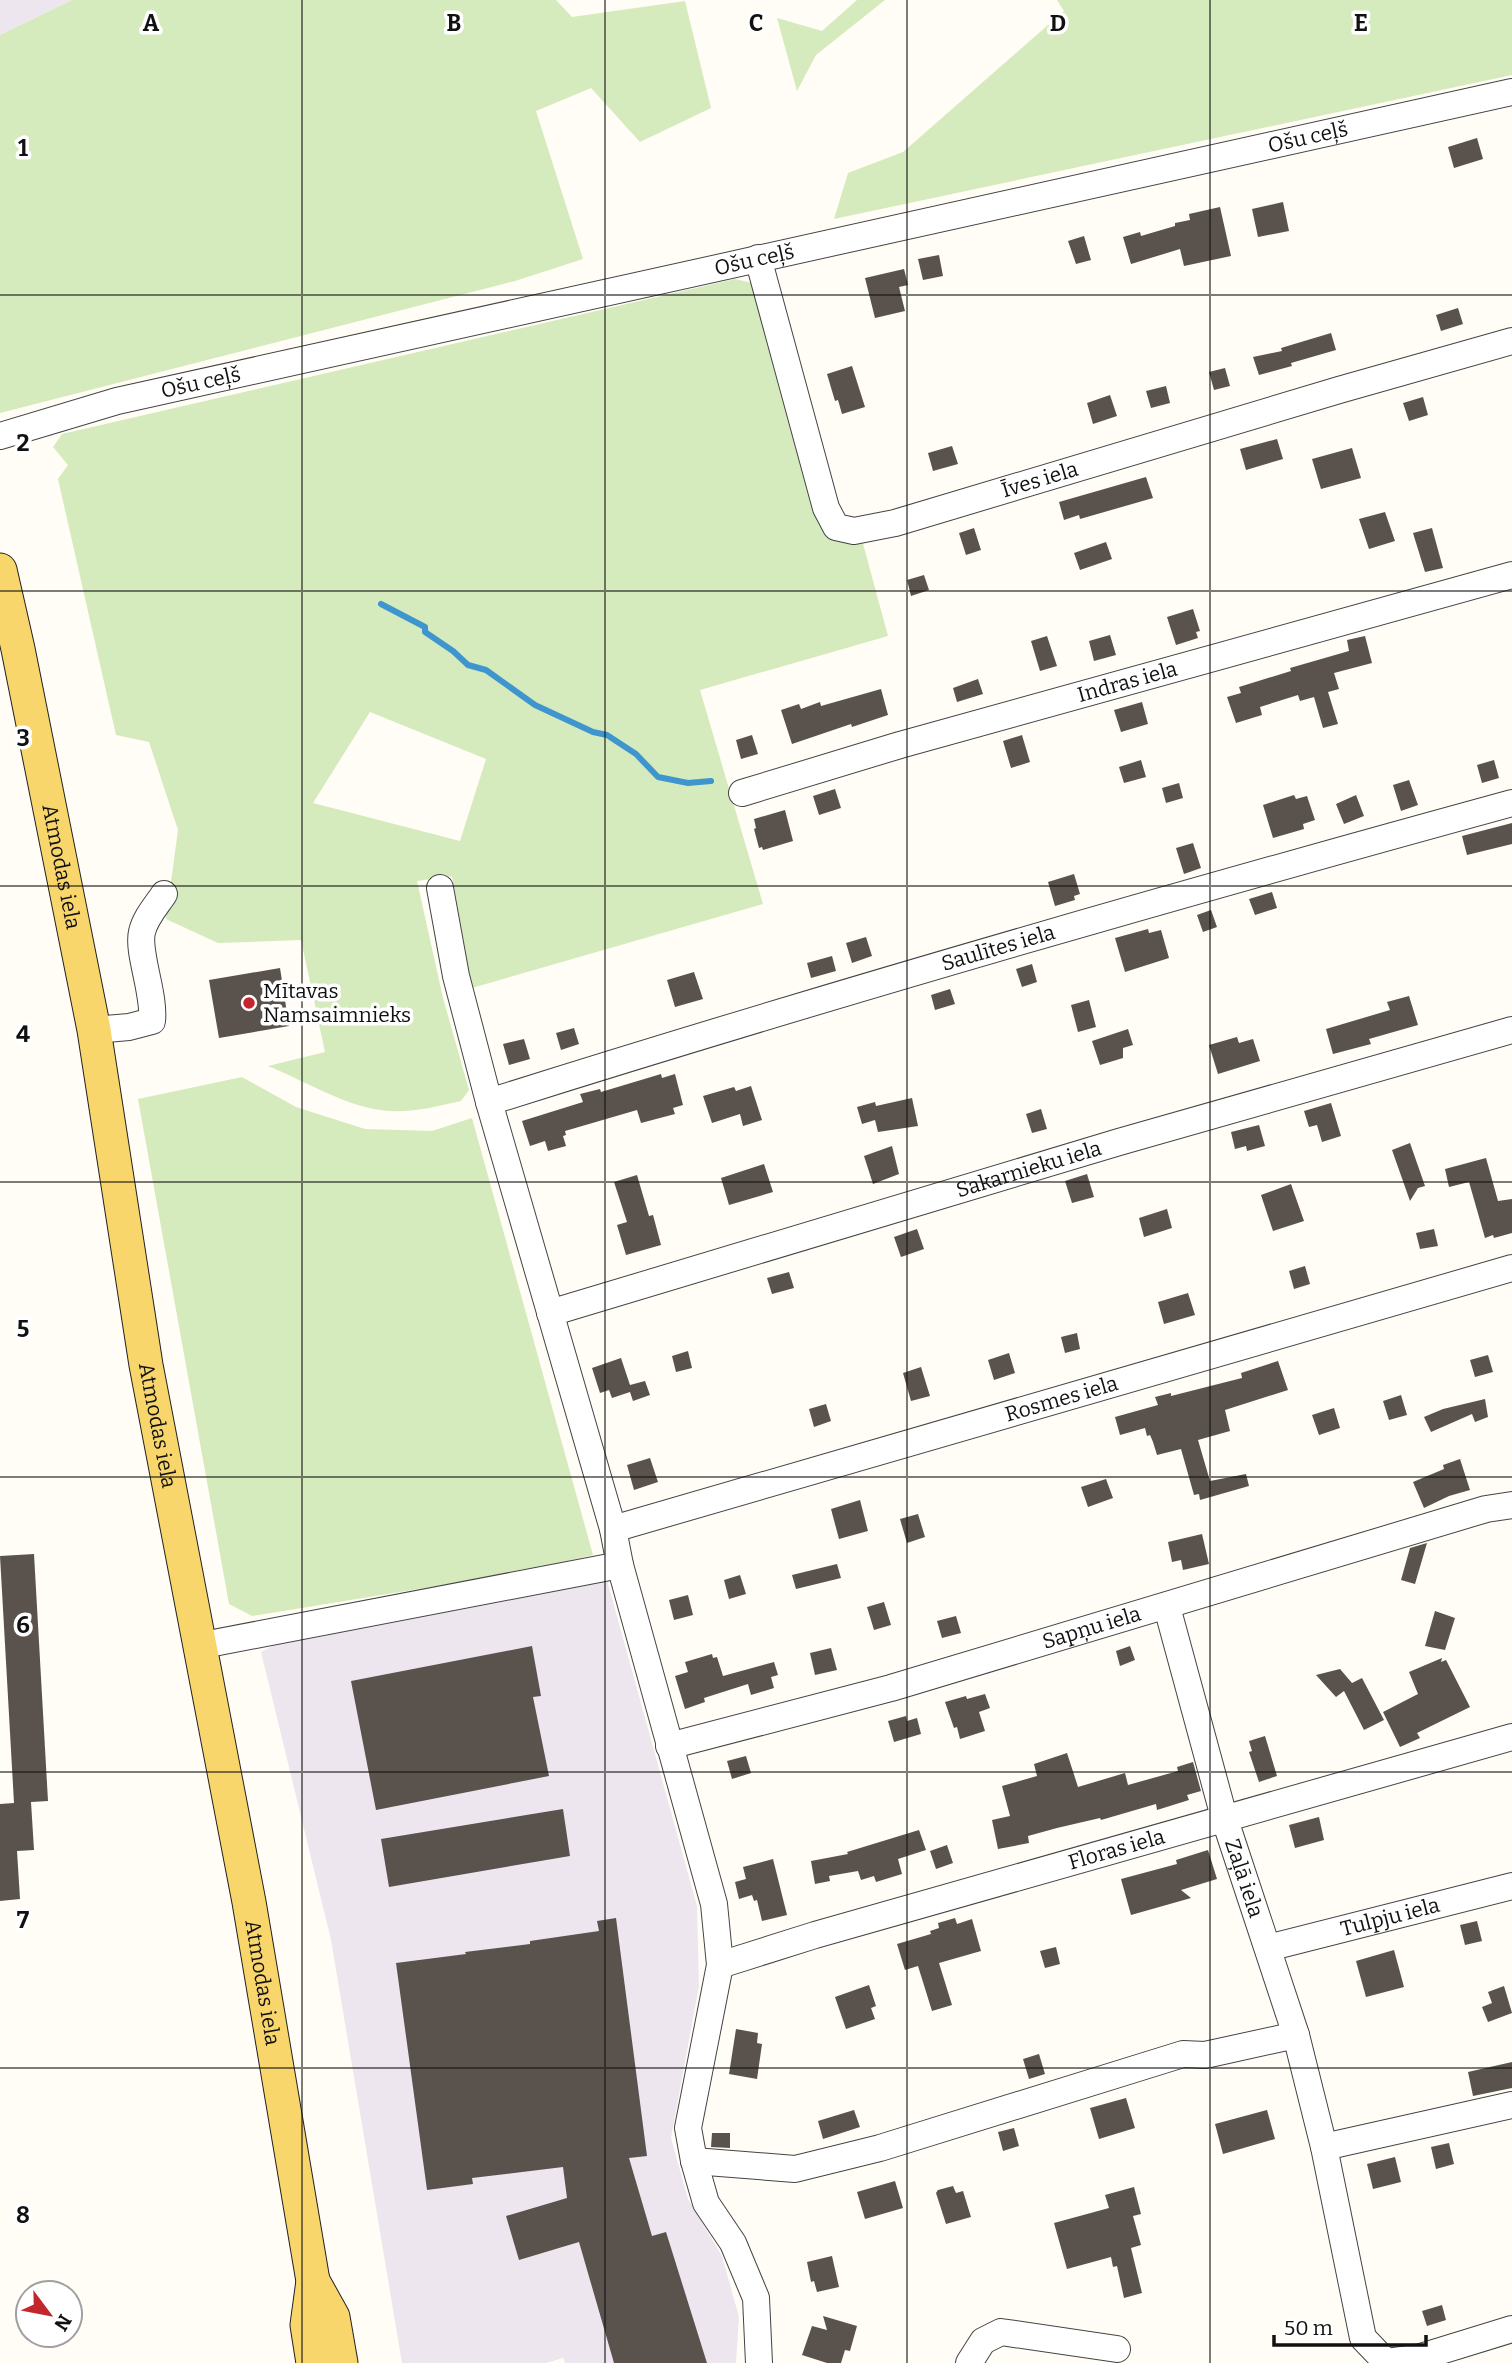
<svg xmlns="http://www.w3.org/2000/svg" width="1512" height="2363" viewBox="0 0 1512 2363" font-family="Bitter,serif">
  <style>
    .industrial { fill: #eee6ef }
    .green { fill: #d5ebbd; fill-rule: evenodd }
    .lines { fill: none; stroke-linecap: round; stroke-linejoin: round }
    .stream { stroke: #3f96cf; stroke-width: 6 }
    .building { fill: #5a524d }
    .minor-casing { stroke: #444; stroke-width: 28 }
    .major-casing { stroke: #222; stroke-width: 35 }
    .minor { stroke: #fff; stroke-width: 26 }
    .major { stroke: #f9d66b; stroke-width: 33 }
    .grid { fill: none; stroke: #111; stroke-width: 2; stroke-opacity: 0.55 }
    .poi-dot { fill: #c4262e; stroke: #fff; stroke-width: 2.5 }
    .labels { text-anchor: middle; stroke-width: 7; stroke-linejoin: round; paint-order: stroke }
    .street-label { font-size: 21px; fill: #111; stroke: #fff }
    .poi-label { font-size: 21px; fill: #111; stroke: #fff; text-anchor: start }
    .grid-label { font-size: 23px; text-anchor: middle; font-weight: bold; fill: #111; stroke: #fff; stroke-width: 7; stroke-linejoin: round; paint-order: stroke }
  </style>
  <rect width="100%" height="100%" fill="#fffdf5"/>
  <path class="industrial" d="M0,0H72L0,35Z
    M607,1580L697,1906L699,1986L671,2138L688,2199L722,2256L739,2317L736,2363H565L563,2358L546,2363H402L331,1940L261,1652L313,1625Z"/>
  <path class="green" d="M72,0H556L572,17L685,1L711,108L640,142L591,88L536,111L583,259L515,281L0,413V35Z
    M857,0H885L816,55L797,91L777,18L822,31Z
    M1057,0H1512V75L834,219L848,173L903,152L1064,11Z
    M735,279L757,284L826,538L862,540L888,636L700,690L763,904L472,988L452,876L417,881L443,998L469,1090L461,1101C435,1107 407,1114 380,1110C343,1105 303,1080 268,1066L325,1052L301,940L218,943L166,919L178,830L149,742L116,735L58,479L68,465L53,447L62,434ZM370,712L486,759L460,841L313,803Z
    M242,1077L296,1107L365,1129L432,1131L472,1118L593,1555L516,1573L252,1616L229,1604L138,1099Z"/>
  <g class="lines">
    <path class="stream" d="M381,604L425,627V632L453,651L468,665L486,670L535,705L593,732L607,735L636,754L658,777L688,783L711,781"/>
  </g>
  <path class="building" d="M1477,138L1483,159L1454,168L1448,147Z
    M1283,202L1289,231L1258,237L1252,209Z
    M1220,207L1231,256L1184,266L1180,249L1131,264L1123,237L1140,232L1141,236L1175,226V223L1190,220L1189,214Z
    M1084,236L1091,260L1076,264L1068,241Z
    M939,255L943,276L923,280L918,259Z
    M904,269L908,285L899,287L905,311L875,318L865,278Z
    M1458,308L1463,324L1441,331L1436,315Z
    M1331,333L1336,350L1291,363L1292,366L1259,375L1253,357L1282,351L1281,348Z
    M852,366L865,407L842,414L838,400L835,401L827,374Z
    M1225,368L1230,386L1214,390L1209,372Z
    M1166,386L1170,403L1151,408L1146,391Z
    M1110,395L1117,416L1093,424L1087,403Z
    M1423,397L1428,415L1409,421L1403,403Z
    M1277,439L1283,459L1246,470L1240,449Z
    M952,446L958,464L933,471L928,453Z
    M1352,448L1361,478L1321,489L1312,459Z
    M1146,477L1153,498L1080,519L1079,515L1064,520L1059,502Z
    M1385,512L1395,541L1369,549L1359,519Z
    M974,528L981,550L966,555L959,533Z
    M1432,528L1443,568L1425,572L1413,533Z
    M1106,542L1112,559L1080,570L1074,553Z
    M924,575L929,590L911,596L907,580Z
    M1193,609L1200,631L1196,632L1198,638L1176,645L1167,617Z
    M1110,635L1116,655L1094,661L1089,641Z
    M1047,636L1057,666L1040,671L1031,641Z
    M1365,636L1372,663L1334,673L1339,689L1328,692L1338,724L1323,728L1314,697L1300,701L1298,695L1260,707L1262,715L1236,723L1227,697L1241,693L1239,687L1291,671L1290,668L1349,651L1347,640Z
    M978,679L983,694L957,702L953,688Z
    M881,689L888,715L852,727L851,724L792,744L781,710L799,704L801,709L820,702L821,706Z
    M1142,702L1148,724L1121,732L1114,710Z
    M752,735L758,754L741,759L736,740Z
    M1022,735L1030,762L1011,768L1003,741Z
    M1141,760L1146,777L1124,783L1119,767Z
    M1494,760L1499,778L1482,783L1477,765Z
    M1409,780L1418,805L1401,811L1393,785Z
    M1179,783L1183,798L1166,803L1162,788Z
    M835,789L841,808L819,815L813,796Z
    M1294,795L1296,799L1307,796L1315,820L1303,824L1304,829L1273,838L1263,805Z
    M1356,795L1364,816L1344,824L1336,804Z
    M785,810L793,841L763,850L762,847L759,848L754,829L756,828L754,819Z
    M1512,823V844L1467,855L1462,836Z
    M1193,843L1201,868L1184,874L1176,848Z
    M1074,874L1080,894L1074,896L1075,900L1055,906L1048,882Z
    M1272,892L1277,908L1255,915L1249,899Z
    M1211,910L1217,927L1203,932L1197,915Z
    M1148,929L1149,933L1161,930L1169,958L1125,972L1115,938Z
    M866,937L872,956L852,963L846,943Z
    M832,956L836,971L811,978L807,963Z
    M1032,964L1037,982L1022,987L1016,969Z
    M280,968L289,1026L219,1038L209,980Z
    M694,972L703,999L675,1007L667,980Z
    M950,989L955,1004L935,1010L931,995Z
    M1409,996L1418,1025L1369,1039L1371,1044L1333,1054L1326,1029L1390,1010L1387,1002Z
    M1089,1000L1096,1027L1078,1032L1071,1005Z
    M574,1028L579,1044L561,1050L556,1033Z
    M1128,1029L1133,1045L1123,1048V1058L1100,1065L1092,1041Z
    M1237,1037L1239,1043L1253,1039L1260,1061L1218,1074L1209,1045Z
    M524,1039L530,1059L509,1065L503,1044Z
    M661,1074L662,1078L675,1074L683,1105L673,1108L675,1114L641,1123L637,1110L565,1131L566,1135L563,1136L566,1146L548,1151L545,1141L530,1146L522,1121L583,1102L580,1094L600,1089L601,1092Z
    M751,1086L762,1120L743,1126L740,1114L712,1123L703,1096L734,1087L736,1091Z
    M912,1098L918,1126L878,1132L875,1120L862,1124L857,1107L875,1102L876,1106Z
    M1331,1103L1341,1136L1322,1142L1317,1125L1309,1127L1304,1111Z
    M1041,1109L1047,1129L1032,1133L1026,1114Z
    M1259,1125L1265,1146L1247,1151L1246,1146L1235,1149L1231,1132Z
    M1410,1143L1425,1186L1418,1188L1410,1201L1392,1150Z
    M892,1146L899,1174L873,1184L864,1156Z
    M1486,1158L1498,1201L1512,1199V1233L1494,1238L1493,1235L1485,1238L1469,1182L1449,1187L1445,1169Z
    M764,1164L773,1192L729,1205L721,1178Z
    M1087,1174L1094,1197L1072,1203L1065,1181Z
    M637,1175L649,1216L653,1215L661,1245L626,1255L617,1225L627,1222L614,1182Z
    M1291,1184L1304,1221L1273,1231L1261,1195Z
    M1167,1209L1172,1228L1144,1237L1139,1218Z
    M917,1229L924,1249L901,1257L894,1237Z
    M1434,1229L1438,1246L1420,1249L1416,1233Z
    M1305,1266L1310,1284L1294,1289L1289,1271Z
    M789,1272L794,1288L772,1294L767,1278Z
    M1188,1293L1195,1315L1164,1324L1158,1302Z
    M1077,1333L1080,1349L1065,1353L1061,1337Z
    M688,1351L692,1368L676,1372L672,1356Z
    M1009,1353L1015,1373L994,1380L988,1360Z
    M1488,1355L1493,1372L1475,1377L1470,1360Z
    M621,1358L630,1385L645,1381L650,1395L633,1401L630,1392L612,1398L609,1390L600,1393L592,1368Z
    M1278,1361L1288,1390L1225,1410L1230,1431L1198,1440L1210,1481L1246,1474L1249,1486L1200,1500L1199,1494L1194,1495L1181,1449L1157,1455L1153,1442L1150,1435L1147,1436L1145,1428L1120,1435L1115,1417L1158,1405L1155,1397L1171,1393V1396L1242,1378L1241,1373Z
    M921,1367L930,1396L911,1401L903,1373Z
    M1401,1395L1407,1415L1389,1420L1383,1401Z
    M1485,1399L1488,1417L1475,1422L1472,1414L1431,1432L1424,1417L1443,1409Z
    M826,1404L831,1421L814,1427L809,1409Z
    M1334,1408L1340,1428L1319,1435L1312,1415Z
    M650,1458L658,1482L634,1490L627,1465Z
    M1460,1459L1470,1490L1449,1496L1424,1508L1413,1482L1444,1469L1443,1465Z
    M1106,1479L1113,1498L1088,1507L1081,1487Z
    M860,1500L868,1531L839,1539L831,1509Z
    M918,1514L925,1537L907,1543L900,1519Z
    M1202,1534L1209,1564L1183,1570L1181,1560L1172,1562L1168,1542Z
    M1427,1543L1415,1584L1401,1580L1410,1548Z
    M34,1554L48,1801L31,1802L34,1850L17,1851L20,1899L0,1901V1804L14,1803L0,1556Z
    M837,1564L841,1578L796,1589L792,1575Z
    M740,1575L746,1594L729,1599L724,1580Z
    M688,1595L693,1615L674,1620L669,1600Z
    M884,1602L891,1625L874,1630L867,1607Z
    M1435,1611L1455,1618L1445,1650L1425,1646Z
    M956,1616L961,1633L942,1638L937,1621Z
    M532,1646L541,1696L533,1697L549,1776L376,1810L351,1681Z
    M1130,1646L1135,1660L1120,1666L1116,1651Z
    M831,1648L837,1670L815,1675L810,1653Z
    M712,1654L713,1658L717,1657L723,1676L774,1662L778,1675L771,1677L774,1688L751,1695L748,1684L704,1698L705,1702L685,1709L675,1676L688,1672L685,1662Z
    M1442,1658L1441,1662L1446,1660L1470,1707L1417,1733L1420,1738L1400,1747L1383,1712L1418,1694L1409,1672Z
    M1340,1669L1352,1683L1362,1678L1384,1720L1364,1730L1344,1691L1336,1697L1316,1675Z
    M985,1694L990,1708L979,1712L985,1731L960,1739L957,1727L954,1728L945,1702L966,1696L967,1699Z
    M906,1716L907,1721L917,1718L921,1734L894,1742L888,1721Z
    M1265,1736L1277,1776L1259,1782L1249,1752L1252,1751L1249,1741Z
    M1067,1753L1078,1787L1125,1773L1128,1785L1178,1771L1177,1767L1193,1762L1201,1791L1187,1795L1189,1800L1157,1810L1156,1804L1101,1820L1100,1818L1057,1828L1028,1836L1029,1843L998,1849L992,1820L1010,1816L1002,1786L1037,1776L1034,1764Z
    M746,1756L751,1773L732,1779L727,1761Z
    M563,1809L570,1856L389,1887L381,1839Z
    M1319,1817L1324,1840L1295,1848L1289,1825Z
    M919,1830L926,1850L898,1859L902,1874L876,1882L874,1876L861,1880L858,1871L829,1876L830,1881L815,1884L811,1861L848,1854L847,1852Z
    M947,1845L953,1863L936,1869L930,1851Z
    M1208,1850L1217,1879L1181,1890L1191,1898L1131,1915L1121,1879L1177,1864L1176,1860Z
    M773,1859L787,1915L762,1921L757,1900L754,1901L752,1895L739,1899L735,1882L746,1879L743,1867Z
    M616,1918L647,2156L629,2158L652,2236L666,2232L707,2363H614L579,2242L519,2260L506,2216L567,2198L563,2167L472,2178L473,2184L427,2190L396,1963L466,1954L465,1952L530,1944V1941L599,1931L597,1921Z
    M955,1918L957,1924L972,1919L981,1951L939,1963L952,2005L932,2011L918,1966L905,1970L897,1944L931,1934L930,1931L939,1928L938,1923Z
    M1477,1921L1482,1941L1465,1945L1460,1925Z
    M1056,1947L1060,1964L1045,1968L1040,1951Z
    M1394,1950L1404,1987L1366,1997L1356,1961Z
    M869,1985L876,2006L871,2008L875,2019L846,2029L835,1997Z
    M1504,1986L1512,2013L1488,2022L1482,2007L1492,2003L1488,1992Z
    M736,2029L758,2033L757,2043L762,2044L757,2079L729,2074Z
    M1039,2054L1045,2074L1029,2079L1023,2059Z
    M1512,2062V2088L1473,2096L1468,2072Z
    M1126,2098L1135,2128L1099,2139L1090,2108Z
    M854,2110L860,2127L823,2139L818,2121Z
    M1267,2110L1275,2139L1223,2154L1215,2124Z
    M1014,2128L1019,2146L1003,2151L998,2132Z
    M712,2133H730V2148L711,2147Z
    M1449,2143L1454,2164L1436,2169L1431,2147Z
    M1395,2157L1401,2182L1373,2189L1367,2164Z
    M895,2181L903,2208L865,2219L857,2192Z
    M953,2186L956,2193L963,2191L971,2217L946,2224L936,2193L938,2190Z
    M1134,2187L1141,2214L1133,2216L1141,2245L1131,2248L1142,2293L1124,2298L1117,2266L1113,2267L1111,2257L1067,2269L1054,2223L1109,2208L1105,2195Z
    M832,2256L839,2287L817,2292L814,2281L811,2282L807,2262Z
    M1442,2305L1446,2320L1427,2326L1422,2311Z
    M823,2316L857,2326L850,2351L845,2350L841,2363H827L802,2355L812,2326L827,2330Z"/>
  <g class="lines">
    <defs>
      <g id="minor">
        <path id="s1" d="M758,258L826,508L836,527L854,531L895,523L1339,390L1512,341"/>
        <path id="s2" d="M0,436L117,401L1512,92"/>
        <path id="s3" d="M742,793L900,745L1512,575"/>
        <path d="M440,888L456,976L489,1102L613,1529L620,1565L714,1904L720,1965L688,2128L694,2161L706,2203L733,2243L756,2298L759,2363"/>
        <path d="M94,1030L129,1027L152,1021C155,994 137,952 142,932C145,918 156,906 164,894"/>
        <path id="s4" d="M489,1102C828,995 1169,897 1512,803"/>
        <path id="s5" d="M550,1313L1119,1142L1512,1030"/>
        <path id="s6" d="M613,1529L1512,1268"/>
        <path id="s7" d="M1167,1607L1224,1817L1296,2035L1324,2147L1363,2338L1386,2362L1421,2357L1512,2329"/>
        <path d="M198,1646L620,1565"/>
        <path id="s8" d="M669,1746L891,1688L1486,1509L1512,1505"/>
        <path id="s9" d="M1268,1948L1512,1886"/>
        <path id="s10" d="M720,1965L815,1935L1512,1737"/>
        <path d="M1324,2147L1512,2105"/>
        <path d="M694,2161L795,2169L880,2148L1183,2054L1205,2055L1296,2035"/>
        <path d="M969,2363L983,2341L1001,2332L1117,2349"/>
      </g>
      <g id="major">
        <path id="s11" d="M0,570L18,649L94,1030L146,1365L249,1902L313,2281L307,2325L313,2363"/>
        <path d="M313,2281L333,2317L341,2363"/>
      </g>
    </defs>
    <use href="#minor" class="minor-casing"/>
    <use href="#major" class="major-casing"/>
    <use href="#minor" class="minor"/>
    <use href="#major" class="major"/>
  </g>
  <path class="grid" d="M302,0V2363M605,0V2363M907,0V2363M1210,0V2363M0,295H1512M0,591H1512M0,886H1512M0,1182H1512M0,1477H1512M0,1772H1512M0,2068H1512"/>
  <circle class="poi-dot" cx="249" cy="1003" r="7"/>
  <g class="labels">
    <g class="street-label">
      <text dy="7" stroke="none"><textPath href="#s2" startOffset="1342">Ošu ceļš</textPath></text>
      <text dy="7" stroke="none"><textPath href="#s2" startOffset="775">Ošu ceļš</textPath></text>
      <text dy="7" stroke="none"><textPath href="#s2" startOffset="208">Ošu ceļš</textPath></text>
      <text dy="7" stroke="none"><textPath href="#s1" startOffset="492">Īves iela</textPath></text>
      <text dy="7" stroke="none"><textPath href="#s3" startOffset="401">Indras iela</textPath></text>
      <text dy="7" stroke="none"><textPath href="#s11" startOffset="303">Atmodas iela</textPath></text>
      <text dy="7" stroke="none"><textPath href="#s4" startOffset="532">Saulītes iela</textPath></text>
      <text dy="7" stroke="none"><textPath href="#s5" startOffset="500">Sakarnieku iela</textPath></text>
      <text dy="7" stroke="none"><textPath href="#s6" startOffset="467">Rosmes iela</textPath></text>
      <text dy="7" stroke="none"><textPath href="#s11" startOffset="870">Atmodas iela</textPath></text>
      <text dy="7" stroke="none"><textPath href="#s8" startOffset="439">Sapņu iela</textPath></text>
      <text dy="7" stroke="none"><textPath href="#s10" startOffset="413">Floras iela</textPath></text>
      <text dy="7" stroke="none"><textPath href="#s7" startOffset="282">Zaļā iela</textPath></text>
      <text dy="7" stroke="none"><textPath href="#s9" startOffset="126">Tulpju iela</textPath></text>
      <text dy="7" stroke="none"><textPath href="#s11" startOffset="1437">Atmodas iela</textPath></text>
    </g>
    <g class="poi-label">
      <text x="263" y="998">Mītavas<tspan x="263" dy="24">Namsaimnieks</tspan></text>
    </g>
  </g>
  <g class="grid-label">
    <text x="151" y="31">A</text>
    <text x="454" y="31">B</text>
    <text x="756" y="31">C</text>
    <text x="1058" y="31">D</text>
    <text x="1361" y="31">E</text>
    <text x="23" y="156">1</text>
    <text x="23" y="451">2</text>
    <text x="23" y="746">3</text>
    <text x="23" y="1042">4</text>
    <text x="23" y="1337">5</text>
    <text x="23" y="1633">6</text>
    <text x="23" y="1928">7</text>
    <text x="23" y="2223">8</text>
  </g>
  <g transform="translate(49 2314) rotate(122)"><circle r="33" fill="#ffffff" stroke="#a0a0a0" stroke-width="2"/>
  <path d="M0-5L12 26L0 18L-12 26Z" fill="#c4262e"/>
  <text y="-10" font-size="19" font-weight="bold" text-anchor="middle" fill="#111111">N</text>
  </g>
  <path d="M1274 2335v10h152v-10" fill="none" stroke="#111111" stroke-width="3.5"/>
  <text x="1284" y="2335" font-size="21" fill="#111111" stroke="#ffffff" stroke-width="5" paint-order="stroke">50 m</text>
</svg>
